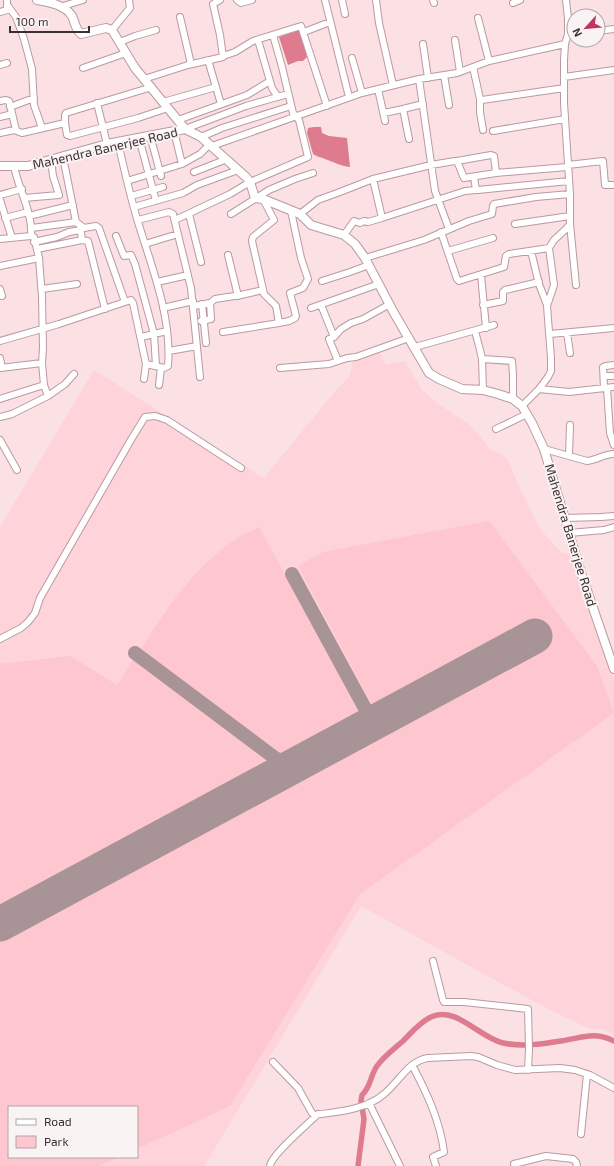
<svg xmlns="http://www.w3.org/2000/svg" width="614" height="1166" viewBox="0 0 614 1166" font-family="'Exo 2',sans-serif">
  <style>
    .built { fill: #fed3da; fill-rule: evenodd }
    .green { fill: #fec6cf }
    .water { fill: #de7b8f }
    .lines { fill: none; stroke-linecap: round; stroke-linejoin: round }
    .canal { stroke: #de7b8f; stroke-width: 5.5 }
    .taxiway { stroke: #a89396; stroke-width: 14 }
    .runway { stroke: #a89396; stroke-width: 35 }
    .minor-casing { stroke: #ba9a9f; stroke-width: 8 }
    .tertiary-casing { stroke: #ba9a9f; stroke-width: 10 }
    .minor { stroke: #fff; stroke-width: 6 }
    .tertiary { stroke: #fff; stroke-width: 8 }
    .labels { text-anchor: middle; stroke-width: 4; stroke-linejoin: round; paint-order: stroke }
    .street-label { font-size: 13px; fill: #3c2f31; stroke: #faf3f4 }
  </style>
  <rect width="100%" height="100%" fill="#fbe0e4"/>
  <path class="built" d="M379,352L386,365L405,361L422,390L440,405L471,426L492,451L502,454L508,460L520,489L540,529L561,552L570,554L589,605L614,681V1035L602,1029L588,1028L546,1008L361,906L204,1166H0V527L94,370L264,478L337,389L349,377L353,362ZM9,1107H137V1157H9Z"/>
  <path class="green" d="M489,521L597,666L614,713L360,894L230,1106L137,1149V1107H9V1157H119L99,1166H0V936L539,642L529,623L373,707L298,566L323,552Z
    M259,527L362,714L284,756L141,649C168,607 191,571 232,542C240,536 250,532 259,527Z
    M70,656L117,685L134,658L271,763L0,910V664Z"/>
  <path class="water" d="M300,30L307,57L303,61H298L288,65L279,37Z
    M314,127H321L322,133L329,136L347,138L350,167C340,166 334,162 325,159C321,157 317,157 313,154L307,133L308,128Z"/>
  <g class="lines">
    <path class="canal" d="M358,1166L364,1119L361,1101L362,1095C371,1087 370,1076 377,1066C384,1056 394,1049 403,1041C412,1032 420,1022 431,1017C455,1005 480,1038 503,1043C522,1047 542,1044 561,1041C582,1038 593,1031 614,1041"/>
    <path class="taxiway" d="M292,574L373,723
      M135,653L275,758L277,761V775
      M275,758L287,764L299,763"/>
    <path class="runway" d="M0,924L535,636"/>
    <defs>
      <path id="minor" d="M237,0L241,3L252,0
        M325,0L349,97
        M342,0L345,14
        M376,0L379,23L393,85
        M433,0L434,3
        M513,3L520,0
        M8,6L16,17L24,39L32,69L34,105L42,128
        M60,7L83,0
        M0,12L7,10V0
        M180,17L191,64
        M478,18L489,61
        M112,30L130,8L129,0
        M598,31L614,29
        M304,32L330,22
        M258,40L272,88L278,97
        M455,40L460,72
        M120,42L135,36L156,30
        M423,44L428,78
        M223,56L235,52L253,41L301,26L327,106
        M352,58L362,93
        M208,60L221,104
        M0,65L7,63
        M473,67L480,99L482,100L564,88
        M83,68L126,53
        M444,75L449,105
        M564,77L614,70
        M144,79L188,65L223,57L220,35L213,4L220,0
        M419,79L435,191L449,229
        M378,89L385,121
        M480,99V112L483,130
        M0,101L6,100L9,101L16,130
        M163,102L216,87
        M97,103L107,144
        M10,107L34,98
        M403,109L423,104
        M384,113L403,109L409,139
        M0,117L12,114
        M178,120L247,95L270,81
        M65,123L67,135L70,136L138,118L168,108
        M185,129L246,106L288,94
        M174,131L182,164
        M493,131L565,119
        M0,133L14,130L22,133L65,123V115L66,113L152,87
        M150,135L161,176
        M201,137L222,128L291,106
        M139,138L156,201
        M118,142C124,169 130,196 138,222C152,268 172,317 168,366L164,368L146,364
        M212,146L362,93L419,79L457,73L489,61L565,44
        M63,157L76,222L80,225L82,240
        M457,161L491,155L494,156L496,173
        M568,165L603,161L605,185H614
        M194,172L227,159
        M474,177L476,190H478L569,181
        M373,179L382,218L465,191L476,190
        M127,181L182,164L200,154L209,145
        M0,195L22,189
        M131,196L163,187
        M24,198L59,195L53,176L51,160
        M263,199L274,220L253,237L252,241L264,294L276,306L279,323L289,321L295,318L296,316L290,293L303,288L308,279L301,258L291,211
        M0,200L12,238
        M134,207L183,193L197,185L238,170
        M189,214L201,262
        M231,214L269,190L295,179L313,173
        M300,214L318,200L340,192L373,179L431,165L455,161H457L464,178L496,173L567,167
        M29,216L73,205
        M5,218L28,212
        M138,220L169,212L173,214L191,288L200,377
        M175,220L230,194L250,182L308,157L299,120L293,113L282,67L273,35
        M515,224L570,216
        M570,224L576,285
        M80,225L84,228L96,226L99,228L125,302
        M32,228L76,222
        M441,232L457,279L459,281L504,267L506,256L509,254L549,248
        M344,235L354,221L360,223L364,221L368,222L382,218
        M116,236L124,256L131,255L135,264L154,334L156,366
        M0,239L31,236
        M34,242L57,237L69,232L81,230
        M145,244L178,234
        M37,249L82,240L88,241L105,309
        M448,251L493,238
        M531,251L539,284L547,305
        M228,255L238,296
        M365,258L424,240L469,221L492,214L493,206L494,204L536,197L570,194
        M0,266L39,258
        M481,275L486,328
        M322,281L350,272L369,265
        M157,282L188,275
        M0,289L2,296
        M42,289L77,284
        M202,304L206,343
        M321,305L334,337
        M483,305L503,301V292L505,290L539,282
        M194,306L210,303L215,299L241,295L263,290
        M163,308L193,301
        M311,308L379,284
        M201,321L211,319L210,303
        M475,331L480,350L482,359L483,390
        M223,332L279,323
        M567,333L570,353
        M550,334L614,328
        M141,337L167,331
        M0,341L59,324L131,300L133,303L146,364L144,379
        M415,347L494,325
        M169,351L197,346
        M0,358L2,368
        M482,359L512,361L513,375V399
        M338,361L329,339L334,337L341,329L351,323L363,319L390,304
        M0,368L42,363L43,348L42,297L39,258L34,237L31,236C33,213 18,188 14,166
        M280,368L329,364L347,358L356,357L409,338
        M604,376H614
        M159,385L161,368
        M604,388L603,367L606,366L614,365
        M607,388L610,433L614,445
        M539,389L569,392L614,387
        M48,396L65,384L74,374
        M0,399L44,385
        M522,406L539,389L548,377L551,371V358L547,306L554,285L549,248L554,240L566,229L570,224V194L564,103V60L565,44L568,34V18L566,0
        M0,417L12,414L48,396L44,385L42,363
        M496,429L527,414
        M0,440L17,470
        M544,449L587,461C597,460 604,454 614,454
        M569,456L570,425
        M564,518L601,517L614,516
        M569,533L604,530L614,527
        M0,639L21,628L28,622L35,613L40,598L132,438L145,417L155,416L167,420L241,468
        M433,961L443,1000L444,1002H464L528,1009L529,1049L528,1070
        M273,1062L298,1088L312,1113L314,1115C337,1112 366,1110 384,1094C399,1082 408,1061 428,1058L471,1056L478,1057L497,1065L515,1070L560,1068L575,1070L590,1075L614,1088
        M412,1065C427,1093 440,1121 444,1152L433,1157L436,1166
        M369,1103L400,1166
        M581,1134L587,1074
        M514,1164L546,1156L573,1159L576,1162L577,1166
        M270,1166C271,1155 309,1123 318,1114"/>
      <path id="tertiary" d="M37,0C49,2 65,5 72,16C75,22 75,29 81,34L106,28L112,30L135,68L185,129L201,137L246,177L250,182L255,198L263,199L300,214L311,225L344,235L355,244L365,258L394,313L429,373L439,379L462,389L483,390L498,394L513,399L522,406L532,423L544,449L580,570L614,669
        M0,166H28L107,144L185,129"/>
    </defs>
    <use href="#minor" class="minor-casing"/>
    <use href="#tertiary" class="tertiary-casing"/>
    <use href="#minor" class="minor"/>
    <use href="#tertiary" class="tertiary"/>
  </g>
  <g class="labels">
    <g class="street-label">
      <text transform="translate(105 148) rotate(-13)" y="5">Mahendra Banerjee Road</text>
      <text transform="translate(571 535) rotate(73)" y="5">Mahendra Banerjee Road</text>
    </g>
  </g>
  <rect x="8" y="1106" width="130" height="52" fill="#faf3f4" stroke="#aea5a6"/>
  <rect x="16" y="1119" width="20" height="6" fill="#ffffff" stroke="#aea5a6"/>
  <text x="44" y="1126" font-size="12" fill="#3c2f31">Road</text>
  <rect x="16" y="1136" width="20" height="12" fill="#fec6cf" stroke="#aea5a6"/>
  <text x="44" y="1146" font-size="12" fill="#3c2f31">Park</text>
  <g transform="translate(586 28) rotate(243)"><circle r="19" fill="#faf3f4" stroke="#aea5a6"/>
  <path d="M0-3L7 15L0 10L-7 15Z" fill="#c3345f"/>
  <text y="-6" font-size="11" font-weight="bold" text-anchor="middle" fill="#3c2f31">N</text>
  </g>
  <path d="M10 26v6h79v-6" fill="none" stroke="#3c2f31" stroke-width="2"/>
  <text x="16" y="26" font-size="12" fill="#3c2f31" stroke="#faf3f4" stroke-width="3" paint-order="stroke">100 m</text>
</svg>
